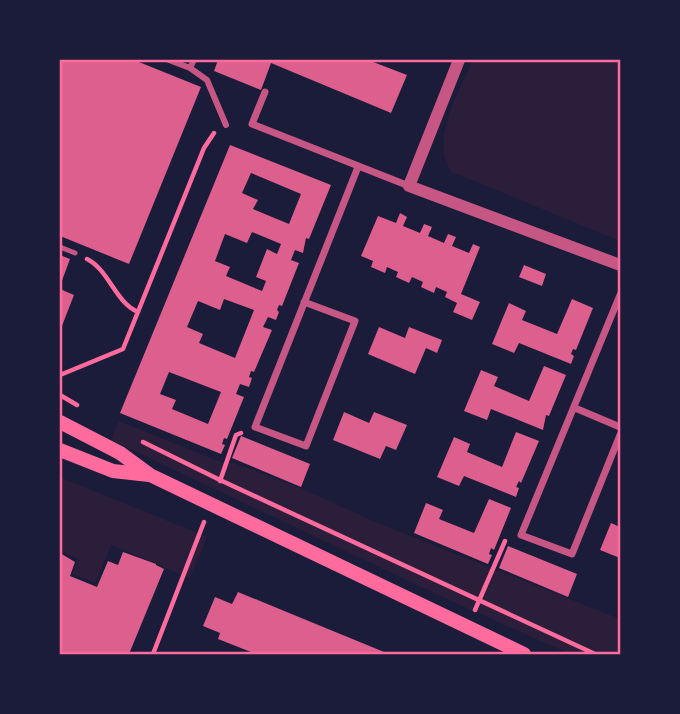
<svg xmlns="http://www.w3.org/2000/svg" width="680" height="714" viewBox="0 0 680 714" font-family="Spectral,serif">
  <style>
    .green { fill: #2a1e3b }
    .building { fill: #dd5f8e; fill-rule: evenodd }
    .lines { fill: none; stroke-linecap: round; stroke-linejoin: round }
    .path { stroke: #ff6b9d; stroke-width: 4.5 }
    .service { stroke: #c65784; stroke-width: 5 }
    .pedestrian { stroke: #c65784; stroke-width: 6 }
    .minor { stroke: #c65784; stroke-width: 7 }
    .tertiary { stroke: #c65784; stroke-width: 12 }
    .secondary { stroke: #ff6b9d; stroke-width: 14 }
    .neatline { fill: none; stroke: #ff6b9d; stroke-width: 2.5 }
  </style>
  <rect width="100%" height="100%" fill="#1b1b3a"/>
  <path class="green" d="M473,60H620V241L452,172C428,143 460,89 473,60Z
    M119,421L221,462L234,463L303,489L378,523L620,619V654H570L451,601L111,440Z
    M60,477L207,537L190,578L111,545L95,583L72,574L78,559L60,551Z"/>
  <path class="building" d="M60,60H134L201,87L129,264L60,236Z
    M218,60H368L407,75L391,113L271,63L261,90L214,71Z
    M230,145L331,185L309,239L306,238L303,253L295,250L291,260L299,263L282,306L279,305L277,310L279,312L276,320L268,317L263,327L272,330L254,372L251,371L249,377L252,378L249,387L240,384L236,394L244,397L227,439L224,438L222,444L225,445L221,454L120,413ZM251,173L301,194L289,224L253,209L258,200L242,193ZM252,232L281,244L277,254L267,249L256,277L266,281L262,291L226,276L230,267L215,261L225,234L247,243ZM224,299L254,310L235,358L199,343L203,334L187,327L198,301L220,310ZM169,372L221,392L208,424L172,409L176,400L160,394Z
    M400,213L407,217L403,226L420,233L424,224L432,227L428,236L444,243L448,234L456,237L452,246L469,253L473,244L480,247L461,294L480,302L472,320L453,312L457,303L445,297L447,292L436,287L434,293L421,287L423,282L412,277L409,283L396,277L398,272L387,267L385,273L371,267L373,261L361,256L378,216L396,223Z
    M60,255L70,259L60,286Z
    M524,265L546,274L542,286L519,277Z
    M60,289L74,295L60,331Z
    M572,299L593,308L576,350L573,349L571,354L574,356L571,364L519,343L514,353L492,344L509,303L526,311L522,320L557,334Z
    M379,327L405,338L409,327L442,340L437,353L426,348L415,374L368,354Z
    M544,366L566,375L549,416L546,415L543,430L491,409L487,420L464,411L481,370L498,377L494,386L529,401Z
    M344,412L369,423L374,412L407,425L396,450L386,446L380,459L333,440Z
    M516,432L539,441L521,483L519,481L516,487L519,488L516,497L464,476L459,486L437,477L454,437L470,444L467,452L502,467Z
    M241,436L310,464L301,487L232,458Z
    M489,499L511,508L494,550L491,548L489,554L492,555L488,564L414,533L426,503L443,510L439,519L474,533Z
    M611,523L620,527V558L600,550Z
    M508,546L577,574L568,597L499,568Z
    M123,552L156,564V565L164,569L129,654H60V553L75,562L70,576L97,587L108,561L118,565Z
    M238,592L311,622L389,654H256L218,639L220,633L203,626L215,597L232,604Z"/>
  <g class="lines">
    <path class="path" d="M87,259C109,270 115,302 138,312
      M60,375L123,349L204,148L214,133
      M60,395L77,405
      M143,442L220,480L595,654
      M220,481L236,435L241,433
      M475,610L505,541
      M153,654L204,522"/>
    <path class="service" d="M60,247L75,253"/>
    <path class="pedestrian" d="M169,60L190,68L194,60
      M190,68L207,80L226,125"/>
    <path class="minor" d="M265,92L252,124L409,186
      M620,295L521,535L572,554L620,435
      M304,302L355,321L306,446L255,427L358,167
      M575,408L620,427"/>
    <path class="tertiary" d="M459,60L409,186L620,265"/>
    <path class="secondary" d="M60,422L120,453L150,475L524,654
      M60,450L113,471L149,475"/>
  </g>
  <rect width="680" height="714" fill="none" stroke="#1b1b3a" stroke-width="122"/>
  <rect x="61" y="61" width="558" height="592" class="neatline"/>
</svg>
